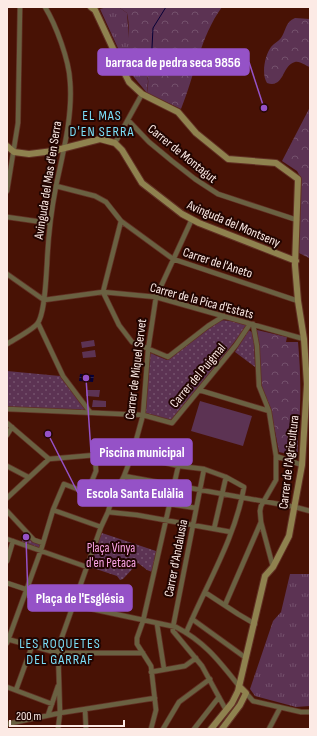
<svg xmlns="http://www.w3.org/2000/svg" width="317" height="736" viewBox="0 0 317 736" font-family="'Sofia Sans Condensed',sans-serif">
  <style>
    .grass { fill: url(#grass-tufts) }
    .forest { fill: url(#forest-crowns) }
    .park { fill: url(#park-dots) }
    .pitch { fill: #5c3353 }
    .water { fill: url(#water-rules) }
    .lines { fill: none; stroke-linecap: round; stroke-linejoin: round }
    .stream { stroke: #070036; stroke-width: 1 }
    .street-casing { stroke: #613024; stroke-width: 6 }
    .secondary-casing { stroke: #613024; stroke-width: 8 }
    .street { stroke: #6a6142; stroke-width: 4.5 }
    .secondary { stroke: #8f824f; stroke-width: 6 }
    .labels { text-anchor: middle; stroke-width: 4; stroke-linejoin: round; paint-order: stroke }
    .street-label { font-size: 13px; fill: #fceae5; stroke: #220501 }
    .park-label { font-size: 13px; fill: #fca5e8; stroke: #220501 }
    .neighbourhood-label { font-size: 14px; letter-spacing: 1px; fill: #7bdff8; stroke: #220501 }
    .leader { fill: none; stroke: #9552c7; stroke-width: 1.5 }
    .callout-dot { fill: #9552c7; stroke: #220501; stroke-width: 1.5 }
    .callout { fill: #9552c7; stroke: #9552c7; stroke-width: 1.5 }
    .callout-label { font-size: 14px; text-anchor: middle; font-weight: bold; fill: #fff }
  </style>
  <defs>
    <pattern id="grass-tufts" width="24" height="20" patternUnits="userSpaceOnUse"><rect width="24" height="20" fill="#5c3353"/><path d="M3 7l-1-3M5 7V3M7 7l1-3M15 17l-1-3M17 17v-4M19 17l1-3" fill="none" stroke="#74516c"/></pattern>
    <pattern id="forest-crowns" width="20" height="18" patternUnits="userSpaceOnUse"><rect width="20" height="18" fill="#5c3353"/><path d="M2 6a3 3 0 1 1 6 0M12 15a3 3 0 1 1 6 0" fill="none" stroke="#74516c"/></pattern>
    <pattern id="park-dots" width="8" height="8" patternUnits="userSpaceOnUse"><rect width="8" height="8" fill="#5c3353"/><path d="M2 2h.1M6 6h.1" fill="none" stroke="#74516c" stroke-width="1.8" stroke-linecap="round"/></pattern>
    <pattern id="water-rules" width="6" height="5" patternUnits="userSpaceOnUse"><rect width="6" height="5" fill="#070036"/><path d="M0 2.5h6" fill="none" stroke="#2c2553"/></pattern>
  </defs>
  <rect width="100%" height="100%" fill="#481205"/>
  <path class="grass" d="M107,7L120,8L127,13L130,51L135,64L144,71L147,75L148,81L147,93L128,70L100,9Z
    M290,574H310V706L296,707L255,696L250,689L273,621L281,612Z"/>
  <path class="forest" d="M115,7H222C200,37 195,75 181,109L147,93C149,79 150,75 138,66C135,65 133,63 132,60C126,45 131,28 127,13L120,8Z
    M295,18L310,19V67C305,66 301,61 295,62C282,65 284,89 267,83C261,74 265,55 271,47C274,43 278,42 281,38C286,31 285,22 295,18Z
    M310,107V257L309,258L299,253L301,178L297,171L282,161Z
    M257,330L287,337L286,342H298C300,364 301,386 300,408C300,423 297,437 298,452L288,454L279,452L271,411L260,385Z"/>
  <path class="park" d="M220,320L232,321L247,324V326L172,421L147,414L145,412L150,353L167,360Z
    M248,330L254,333L255,367L235,352Z
    M7,371L60,376L90,412L7,409Z
    M99,532L159,552L152,572L147,570L138,563L123,579L120,580L117,576L87,566Z
    M25,533L41,544L39,548L21,543Z"/>
  <path class="pitch" d="M94,340L95,346L82,348L81,342Z
    M95,350L96,357L83,358L82,352Z
    M86,390H100L99,397L86,396Z
    M93,400L106,401V407H92Z
    M200,401L252,416L243,446L191,431Z"/>
  <path class="water" d="M80,374L94,375L93,382L79,381Z"/>
  <g class="lines">
    <path class="stream" d="M151,67L153,28L166,7"/>
    <defs>
      <path id="street" d="M128,120L149,142L172,161L195,179L218,194L297,220
        M115,143L142,94
        M56,186L95,196L106,202L121,221L173,259L298,301
        M7,191L18,123L20,7
        M7,217L49,223
        M121,221L103,292L119,325L132,342L168,357L208,326L224,316
        M7,274L44,300L103,292L156,297L304,339
        M38,323L63,376L90,412
        M7,344C15,339 32,330 37,324C45,315 46,277 47,264C48,238 51,212 56,186C63,153 73,115 70,81C69,60 56,25 45,7
        M199,390L269,411
        M7,409L143,415L172,423L236,345L250,324
        M7,423L49,459L95,455H132L179,466L204,469L226,477L244,487C235,539 206,585 186,633
        M7,435L12,427
        M276,456L302,465
        M7,466L28,477
        M204,469L173,627V631L202,666L226,710
        M124,476L295,507L310,511
        M87,493L96,471L95,455
        M115,496L196,508
        M7,498L49,459
        M53,510L101,527
        M7,511L34,540L43,543
        M108,512L137,515L231,532
        M261,522L273,567
        M214,529L226,477
        M7,539L87,567
        M7,561L13,541
        M7,583L73,605L176,627C205,642 219,661 239,686
        M206,593L238,614L255,624
        M225,605L261,522L260,511L261,506L276,480V456L269,411L259,386L257,346L253,324
        M192,619L246,658
        M157,624L164,669
        M7,639L58,653H143
        M7,643L41,550L53,510L64,484L111,502
        M151,672L185,666L196,658
        M7,687L52,704
        M16,690L32,646
        M246,693L253,701L301,712H310
        M85,709L86,729
        M48,715L58,686
        M7,724L60,713L155,698
        M58,729L60,713L58,648L101,527L108,512L111,502L124,476L132,455L143,415L148,350L156,297L192,219
        M151,729L156,710L151,666L137,644V638L143,621L181,454
        M163,729L179,702L210,679
        M194,729L219,697
        M269,729L280,708"/>
      <path id="secondary" d="M91,7L95,10L123,70L129,82L142,94L178,112L196,133L228,159L276,163L298,179L295,265L298,301L304,339L307,384L302,465L289,536L273,567L265,576L238,691L232,703L211,729
        M7,146L14,152L29,154L53,151L100,139L115,143L122,150L142,183L182,214L199,223L296,261
        M222,729L240,705L246,693L239,686"/>
    </defs>
    <use href="#street" class="street-casing"/>
    <use href="#secondary" class="secondary-casing"/>
    <use href="#street" class="street"/>
    <use href="#secondary" class="secondary"/>
  </g>
  <g class="labels">
    <g class="street-label">
      <text transform="translate(183 153) rotate(39)" y="5">Carrer de Montagut</text>
      <text transform="translate(47 180) rotate(-81)" y="5">Avinguda del Mas d'en Serra</text>
      <text transform="translate(234 223) rotate(23)" y="5">Avinguda del Montseny</text>
      <text transform="translate(218 262) rotate(18)" y="5">Carrer de l'Aneto</text>
      <text transform="translate(202 300) rotate(15)" y="5">Carrer de la Pica d'Estats</text>
      <text transform="translate(135 369) rotate(-83)" y="5">Carrer de Miquel Servet</text>
      <text transform="translate(197 375) rotate(-50)" y="5">Carrer del Puigmal</text>
      <text transform="translate(288 462) rotate(-83)" y="5">Carrer de l'Agricultura</text>
      <text transform="translate(175 558) rotate(-79)" y="5">Carrer d'Andalusia</text>
    </g>
    <g class="park-label">
      <text x="111" y="552">Plaça Vinya<tspan x="111" dy="15">d'en Petaca</tspan></text>
    </g>
    <g class="neighbourhood-label">
      <text x="102" y="120">EL MAS<tspan x="102" dy="16">D'EN SERRA</tspan></text>
      <text x="60" y="648">LES ROQUETES<tspan x="60" dy="16">DEL GARRAF</tspan></text>
    </g>
  </g>
  <path class="leader" d="M264 108L249 62M86 378L91 452M48 434L78 493M26 537L28 598"/>
  <g class="callout-dot">
    <circle cx="264" cy="108" r="4"/>
    <circle cx="86" cy="378" r="4"/>
    <circle cx="48" cy="434" r="4"/>
    <circle cx="26" cy="537" r="4"/>
  </g>
  <g class="callout">
    <rect x="98" y="49" width="151" height="26" rx="4"/>
    <rect x="91" y="439" width="101" height="26" rx="4"/>
    <rect x="78" y="480" width="113" height="26" rx="4"/>
    <rect x="28" y="585" width="104" height="26" rx="4"/>
  </g>
  <g class="callout-label">
    <text x="173" y="67">barraca de pedra seca 9856</text>
    <text x="142" y="457">Piscina municipal</text>
    <text x="135" y="498">Escola Santa Eulàlia</text>
    <text x="80" y="603">Plaça de l'Església</text>
  </g>
  <rect width="317" height="736" fill="none" stroke="#fceae5" stroke-width="16"/>
  <path d="M10 720v6h114v-6" fill="none" stroke="#fceae5" stroke-width="2"/>
  <text x="16" y="720" font-size="12" fill="#fceae5" stroke="#220501" stroke-width="3" paint-order="stroke">200 m</text>
</svg>
